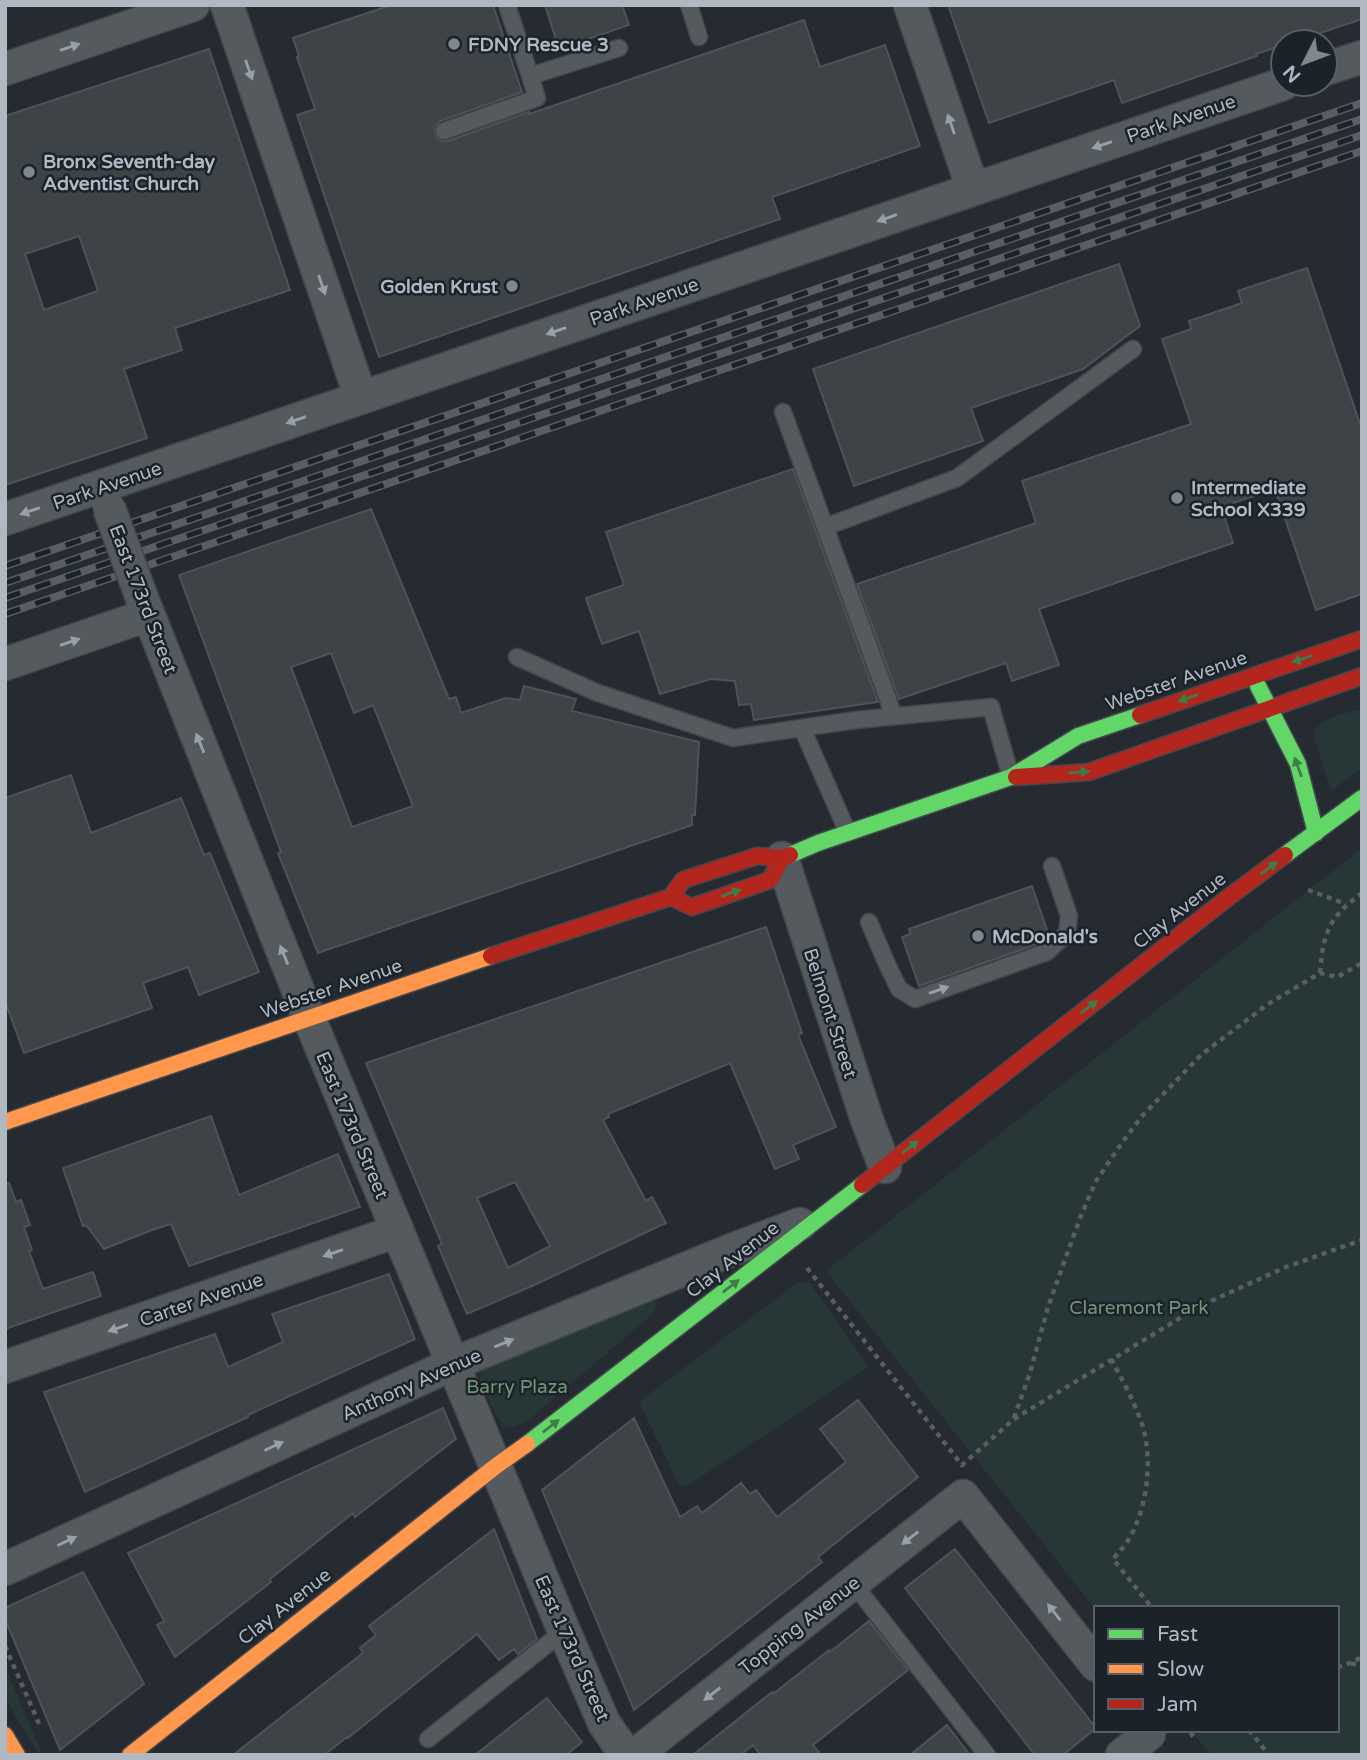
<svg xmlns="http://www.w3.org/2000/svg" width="1367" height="1760" viewBox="0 0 1367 1760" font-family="'Varela Round',sans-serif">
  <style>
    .green { fill: #273737 }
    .building { fill: #3e4347; stroke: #4e5259; stroke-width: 2; fill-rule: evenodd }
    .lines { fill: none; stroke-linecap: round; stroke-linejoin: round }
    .lane-casing { stroke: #42464a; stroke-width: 19 }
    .street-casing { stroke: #42464a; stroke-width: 35 }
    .fast-casing { stroke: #44484e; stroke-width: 19 }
    .slow-casing { stroke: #44484e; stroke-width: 19 }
    .jam-casing { stroke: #44484e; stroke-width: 19 }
    .path { stroke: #595e63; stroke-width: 4.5; stroke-dasharray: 5 5; stroke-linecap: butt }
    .lane { stroke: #555a5f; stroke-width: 16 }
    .street { stroke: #555a5f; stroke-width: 32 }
    .fast { stroke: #63d668; stroke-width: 16 }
    .slow { stroke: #ff974d; stroke-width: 16 }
    .jam { stroke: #b3261e; stroke-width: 16 }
    .rail-casing { stroke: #5a5e62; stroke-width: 8 }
    .rail { stroke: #1b222a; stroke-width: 5; stroke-dasharray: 16; stroke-linecap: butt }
    .street-bridge-casing { stroke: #42464a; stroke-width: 35; stroke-linecap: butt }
    .street-bridge { stroke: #555a5f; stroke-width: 32 }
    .oneway { fill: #99a0a9 }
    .oneway2 { fill: #3f7c49 }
    .poi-dot { fill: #80878f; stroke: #1b222a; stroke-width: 2.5 }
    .labels { text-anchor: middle; stroke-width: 5; stroke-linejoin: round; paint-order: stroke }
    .poi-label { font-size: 19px; font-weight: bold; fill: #b0b8c2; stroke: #1b222a; text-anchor: start }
    .street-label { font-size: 19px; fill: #b0b8c2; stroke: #1b222a }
    .park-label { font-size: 19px; fill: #719677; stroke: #1b222a }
  </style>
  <rect width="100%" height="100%" fill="#262b31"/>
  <path class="green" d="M1362,709V768L1331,791L1314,738C1315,734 1314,730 1317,727C1325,717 1350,712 1362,709Z
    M1362,848V1755H1211L1191,1730H1337V1608H1096V1610L826,1271Z
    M809,1282L869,1367L688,1485L680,1487L639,1402L796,1284Z
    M642,1299L654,1300L657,1305L653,1314L527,1421L513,1427H503L479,1382L481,1372L492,1363Z
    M5,1667L43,1755H39L5,1698Z"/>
  <path class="building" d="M391,5H493L522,92L440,121L436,125L434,130L437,138L441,141H448L529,112V114L804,20L820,67L885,45L920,146L772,197L780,219L379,357L297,115L315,109L297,57L299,56L293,38Z
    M545,5H622L629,25L559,49Z
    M948,5H1362V19L1293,42H1283V45L1256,54L1257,56L1122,103L1114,80L989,123Z
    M209,49L290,290L175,328L182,350L124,369L147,438L5,485V116ZM79,236L98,291L44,310L25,254Z
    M1119,264L1140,326L1083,369L971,408L983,441L854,486L813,369Z
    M1307,268L1362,430V594L1316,610L1275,489L1221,507L1233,543L1039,609L1059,665L1012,681L1006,663L899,699L857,584L1036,523L1022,481L1191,424L1162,339L1191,329L1189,321L1242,303L1238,291Z
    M793,469L878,702L754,720L751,704L739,705L735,681L711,679L660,694L639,631L602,644L586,598L624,585L606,532Z
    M371,509L449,699L456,697L461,713L506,698L520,700L524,686L576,699L572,711L699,742L695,815H692V825L318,953L278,853L281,852L179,575ZM331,653L354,713L373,705L413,806L352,827L291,667Z
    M71,775L91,833L181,798L204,855L210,853L259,972L199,995L188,967L143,983L152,1008L24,1053L5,1001V798Z
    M1032,886L1049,936L1043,942L919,986L902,937L910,934L909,929Z
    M766,927L802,1033L798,1035L836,1127L793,1145L799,1159L775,1169L730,1063L608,1114L609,1117L603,1120L646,1201L652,1197L666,1223L532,1286L467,1314L438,1246L442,1244L366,1063ZM515,1182L550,1246L508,1268L477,1198Z
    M211,1116L239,1195L338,1154L360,1207L189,1266L171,1224L152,1230L104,1249L86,1225L83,1226L63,1168Z
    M9,1183L16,1202L21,1200L30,1225L24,1227L32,1250L29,1251L43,1289L93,1272L101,1296L5,1329V1184Z
    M389,1274L415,1339L248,1415V1417L85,1492L44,1392L215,1334L228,1367L283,1342L272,1314Z
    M858,1400L918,1477L818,1557L822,1562L634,1710L542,1490L634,1418L680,1517L697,1506L702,1513L741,1483L750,1494L756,1490L777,1517L846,1462L820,1429Z
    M443,1408L456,1439L355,1517L353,1513L270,1579L271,1582L175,1657L157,1625L164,1621L128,1553Z
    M494,1529L537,1639L518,1654L514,1649L499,1660L477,1634L348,1738L347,1737L324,1755H233L363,1653L360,1648L376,1635L369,1626Z
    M955,1549L1096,1728L1063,1755H1035L905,1588Z
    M83,1572L144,1684L60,1750L5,1619V1608Z
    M869,1621L908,1670L813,1745L821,1755H761L753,1745L740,1755H693L772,1692L773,1694L829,1650L830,1652Z
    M547,1698L582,1742L566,1755H475Z
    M947,1725L970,1755H910Z"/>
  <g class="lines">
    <defs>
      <path id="lane" d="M507,5L530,76L619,48
        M689,5L699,37
        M444,131L537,98L530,76
        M783,412L888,699L893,716
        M825,527L957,478L1133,349
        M517,657L598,693L733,738L856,720L991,707L1011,777
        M802,728L848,833
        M869,922L887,964L899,989L915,999L1047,952L1067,933L1069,916L1052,866
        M853,1583L987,1755
        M428,1739L564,1631"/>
      <path id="street" d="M227,5L361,398
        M910,5L973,189
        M5,69L193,5
        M1325,69L1362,57
        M5,519L1283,84
        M142,598L309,1018L564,1631L604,1723L626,1755
        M5,664L148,615
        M782,858L867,1120L885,1167
        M5,1367L397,1231
        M5,1569L453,1364L734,1249L800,1224
        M635,1755L963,1496L1096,1665
        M1122,1755L1149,1734"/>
      <path id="fast" d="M1258,686L1298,764L1316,833
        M790,855L818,843L1011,777L1078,736L1140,715
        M1285,855L1362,798
        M527,1444L862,1185"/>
      <path id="slow" d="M5,1122L491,956
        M5,1735L17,1755
        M130,1755L496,1466L527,1444"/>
      <path id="jam" d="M1140,715L1362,639
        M1016,777L1089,772L1362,676
        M671,897L692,907L770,880L782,858
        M491,956L671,897L683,880L757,856L782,858L790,855
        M862,1185L1221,903L1285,855"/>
    </defs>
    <use href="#lane" class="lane-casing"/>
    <use href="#street" class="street-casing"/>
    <use href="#fast" class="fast-casing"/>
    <use href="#slow" class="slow-casing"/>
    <use href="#jam" class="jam-casing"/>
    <path class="path" d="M1308,890L1346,904
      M1320,973C1323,933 1329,917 1362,893
      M807,1268L962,1465L1014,1419L1200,1306L1286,1267L1362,1240
      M1111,1359C1123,1381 1135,1403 1143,1427C1153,1463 1147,1511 1127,1542C1123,1548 1118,1553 1113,1559L1152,1608
      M1014,1418L1030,1373L1048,1307L1080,1218L1096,1181L1124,1140L1142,1116L1202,1054L1268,1004L1320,973L1337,977L1362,963
      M5,1646L40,1726
      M1351,1664H1362
      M1337,1667L1350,1663L1362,1657
      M1249,1730L1269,1755
      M1190,1736L1198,1730"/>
    <use href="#lane" class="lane"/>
    <use href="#street" class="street"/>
    <use href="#fast" class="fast"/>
    <use href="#slow" class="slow"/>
    <use href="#jam" class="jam"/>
    <defs>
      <path id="rail" d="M5,566L1362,103
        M5,583L1362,119
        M5,598L1362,135
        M5,614L1362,151"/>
    </defs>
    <use href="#rail" class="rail-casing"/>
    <use href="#rail" class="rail"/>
    <defs>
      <path id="street-bridge" d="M109,508L142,598"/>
    </defs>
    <use href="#street-bridge" class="street-bridge-casing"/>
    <use href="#street-bridge" class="street-bridge"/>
  </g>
  <defs><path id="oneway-solid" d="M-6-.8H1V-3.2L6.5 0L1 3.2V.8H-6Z" transform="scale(1.75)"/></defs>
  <g class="oneway">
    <use href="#oneway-solid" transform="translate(70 47) rotate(-19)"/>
    <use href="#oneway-solid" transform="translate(249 70) rotate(71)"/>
    <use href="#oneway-solid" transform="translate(951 124) rotate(-109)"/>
    <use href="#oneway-solid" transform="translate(1102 145) rotate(161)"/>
    <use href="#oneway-solid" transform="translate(887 218) rotate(161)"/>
    <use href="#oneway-solid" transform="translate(322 285) rotate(71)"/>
    <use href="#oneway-solid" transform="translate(556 331) rotate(161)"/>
    <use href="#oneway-solid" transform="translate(296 420) rotate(161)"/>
    <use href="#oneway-solid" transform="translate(30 511) rotate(161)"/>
    <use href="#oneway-solid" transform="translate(70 642) rotate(-19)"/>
    <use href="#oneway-solid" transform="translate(200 743) rotate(-112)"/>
    <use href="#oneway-solid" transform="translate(284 955) rotate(-112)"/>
    <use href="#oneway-solid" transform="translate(939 990) rotate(-19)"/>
    <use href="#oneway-solid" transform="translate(333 1253) rotate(161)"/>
    <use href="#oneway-solid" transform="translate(118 1328) rotate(161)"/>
    <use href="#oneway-solid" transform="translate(504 1343) rotate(-22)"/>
    <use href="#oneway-solid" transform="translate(274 1446) rotate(-25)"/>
    <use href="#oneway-solid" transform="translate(910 1538) rotate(142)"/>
    <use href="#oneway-solid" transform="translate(67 1541) rotate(-25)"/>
    <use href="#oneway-solid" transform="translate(1054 1612) rotate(-128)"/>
    <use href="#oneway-solid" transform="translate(712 1694) rotate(142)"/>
  </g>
  <g class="oneway2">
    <use href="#oneway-solid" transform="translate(1302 659) rotate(162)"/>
    <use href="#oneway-solid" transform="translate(1188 698) rotate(161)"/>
    <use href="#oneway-solid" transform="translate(1298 767) rotate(-110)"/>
    <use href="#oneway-solid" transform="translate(1079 772) rotate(-5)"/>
    <use href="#oneway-solid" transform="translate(1269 868) rotate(-37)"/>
    <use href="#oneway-solid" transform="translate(731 893) rotate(-19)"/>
    <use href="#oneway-solid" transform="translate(1089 1007) rotate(-38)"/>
    <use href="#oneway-solid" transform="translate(910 1147) rotate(-38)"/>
    <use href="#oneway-solid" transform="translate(731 1286) rotate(-38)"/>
    <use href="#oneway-solid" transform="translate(551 1426) rotate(-38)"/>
  </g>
  <g class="poi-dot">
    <circle cx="454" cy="44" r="7"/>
    <circle cx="29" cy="172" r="7"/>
    <circle cx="512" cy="286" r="7"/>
    <circle cx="1177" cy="498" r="7"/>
    <circle cx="978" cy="936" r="7"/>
  </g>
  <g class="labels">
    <g class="poi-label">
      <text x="468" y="51">FDNY Rescue 3</text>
      <text x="43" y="168">Bronx Seventh-day<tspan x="43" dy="22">Adventist Church</tspan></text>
      <text x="498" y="293" text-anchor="end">Golden Krust</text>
      <text x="1191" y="494">Intermediate<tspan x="1191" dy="22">School X339</tspan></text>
      <text x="992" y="943">McDonald's</text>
    </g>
    <g class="street-label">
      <text transform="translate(1181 118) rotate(-19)" y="7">Park Avenue</text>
      <text transform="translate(644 301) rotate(-19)" y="7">Park Avenue</text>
      <text transform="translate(107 485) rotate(-19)" y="7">Park Avenue</text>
      <text transform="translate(144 599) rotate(69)" y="7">East 173rd Street</text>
      <text transform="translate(1176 680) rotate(-19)" y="7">Webster Avenue</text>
      <text transform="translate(1179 910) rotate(-38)" y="7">Clay Avenue</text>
      <text transform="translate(331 988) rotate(-19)" y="7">Webster Avenue</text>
      <text transform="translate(831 1013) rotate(72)" y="7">Belmont Street</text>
      <text transform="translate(353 1125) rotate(67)" y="7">East 173rd Street</text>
      <text transform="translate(732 1259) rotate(-38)" y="7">Clay Avenue</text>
      <text transform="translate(201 1299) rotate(-19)" y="7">Carter Avenue</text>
      <text transform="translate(411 1384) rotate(-24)" y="7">Anthony Avenue</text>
      <text transform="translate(284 1606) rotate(-38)" y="7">Clay Avenue</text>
      <text transform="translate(799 1625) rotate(-38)" y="7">Topping Avenue</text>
      <text transform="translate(573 1648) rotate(66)" y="7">East 173rd Street</text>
    </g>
    <g class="park-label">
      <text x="1139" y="1314">Claremont Park</text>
      <text x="517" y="1393">Barry Plaza</text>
    </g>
  </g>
  <rect width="1367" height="1760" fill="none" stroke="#b0b8c2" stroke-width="14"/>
  <rect x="1094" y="1606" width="245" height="126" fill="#1b222a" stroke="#575e67" stroke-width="2"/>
  <rect x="1108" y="1629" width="35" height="10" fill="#63d668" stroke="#575e67" stroke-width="2"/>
  <text x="1157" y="1641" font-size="21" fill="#b0b8c2">Fast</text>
  <rect x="1108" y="1664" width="35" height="10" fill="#ff974d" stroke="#575e67" stroke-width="2"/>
  <text x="1157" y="1676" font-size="21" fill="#b0b8c2">Slow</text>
  <rect x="1108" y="1699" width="35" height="10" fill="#b3261e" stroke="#575e67" stroke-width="2"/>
  <text x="1157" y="1711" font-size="21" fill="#b0b8c2">Jam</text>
  <g transform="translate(1304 63) rotate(228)"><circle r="33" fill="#1b222a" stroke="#575e67" stroke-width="2"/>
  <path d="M0-5L12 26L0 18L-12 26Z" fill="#80878f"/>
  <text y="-10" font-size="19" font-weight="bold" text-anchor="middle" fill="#b0b8c2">N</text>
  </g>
</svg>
